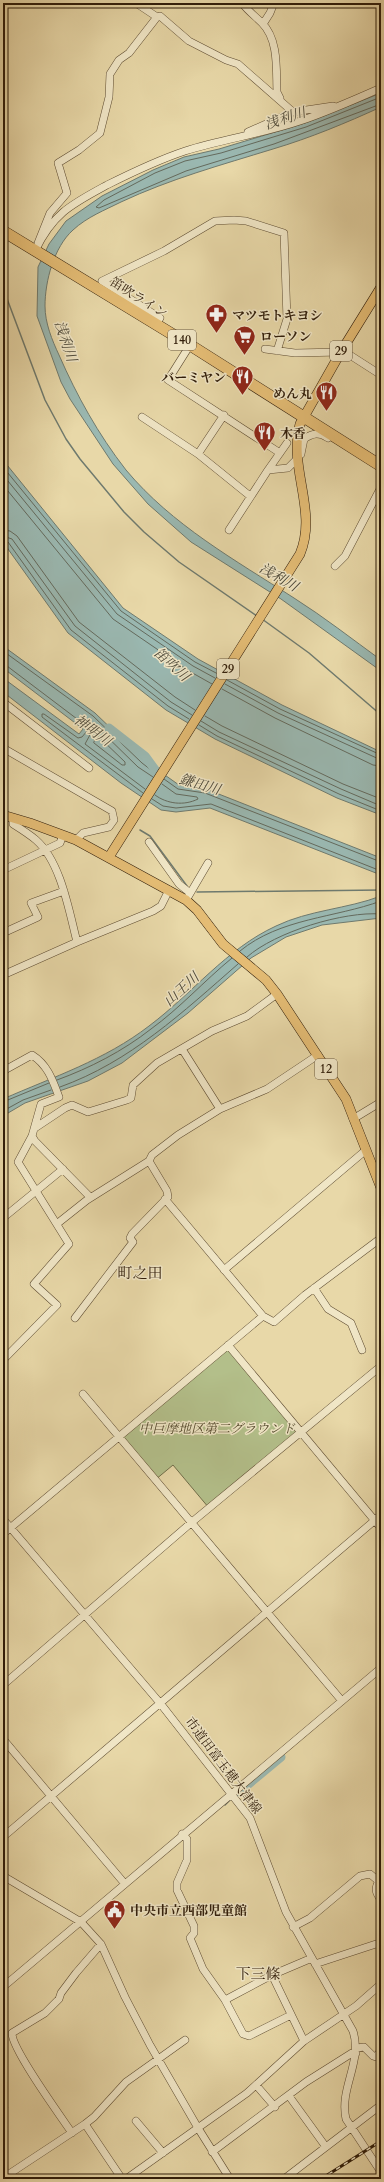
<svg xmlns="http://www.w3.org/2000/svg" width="384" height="2182" viewBox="0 0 384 2182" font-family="Cardo,'Noto Serif JP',serif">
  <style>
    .green { fill: #b3bf8a; stroke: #716e4a }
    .water { fill: #9ab8b1; stroke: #6f7a6e }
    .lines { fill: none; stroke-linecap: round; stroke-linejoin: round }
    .shore { stroke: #646a5d; stroke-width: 1 }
    .stream { stroke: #6f7a6e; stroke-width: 1.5 }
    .river { stroke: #9ab8b1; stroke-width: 9 }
    .minor-casing { stroke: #5d4b31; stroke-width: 8 }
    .major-casing { stroke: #2f1c09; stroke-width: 10 }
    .highway-casing { stroke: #2f1c09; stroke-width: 12 }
    .minor { stroke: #f0e6c6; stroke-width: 7 }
    .major { stroke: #e4bc74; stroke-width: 9 }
    .highway { stroke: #e4bc74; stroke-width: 11 }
    .rail-casing { stroke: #2f1c09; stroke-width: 3 }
    .rail { stroke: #f0e6c6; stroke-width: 1.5; stroke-dasharray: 4.5; stroke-linecap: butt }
    .labels { text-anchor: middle; stroke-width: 3; stroke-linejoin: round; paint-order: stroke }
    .shield { fill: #f0e6c6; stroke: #695942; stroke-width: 1 }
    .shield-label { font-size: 12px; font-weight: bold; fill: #2f1c09 }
    .street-label { font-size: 13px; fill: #2f1c09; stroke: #f0e6c6 }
    .poi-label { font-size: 13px; font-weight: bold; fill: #2f1c09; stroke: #f0e6c6; text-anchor: start }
    .park-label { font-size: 13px; font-style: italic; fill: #574d30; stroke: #f0e6c6 }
    .water-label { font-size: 14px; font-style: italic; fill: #4f4b3b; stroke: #f0e6c6 }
    .quarter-label { font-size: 15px; fill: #2f1c09; stroke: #f0e6c6 }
  </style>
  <rect width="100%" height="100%" fill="#e8d8a8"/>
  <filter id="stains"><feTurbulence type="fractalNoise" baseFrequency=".005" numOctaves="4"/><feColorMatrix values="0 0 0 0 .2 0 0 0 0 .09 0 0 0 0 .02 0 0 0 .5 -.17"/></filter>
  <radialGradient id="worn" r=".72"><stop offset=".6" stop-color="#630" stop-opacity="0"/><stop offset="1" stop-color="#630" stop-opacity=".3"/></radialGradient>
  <path class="green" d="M228,1345L301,1433L209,1508L173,1465L155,1480L119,1437Z"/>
  <path class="water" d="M381,93V107C346,123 310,138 273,149C221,165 170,179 121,202C105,210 87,217 73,230C54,247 45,281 45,306C45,323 52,340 59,355C77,396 98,434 126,470C172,525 235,560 294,598C324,617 352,639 381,660V671L281,599L191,542L148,504L113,464L70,399L61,382L37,316L38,267L49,244L66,221L102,196L153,170L184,157L219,149L305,123Z
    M3,460L123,608L198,659L282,705L381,752V815L337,798L215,739L166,710L68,633L3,542Z
    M3,646L95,713L145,761L179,785L206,789L381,858V875L210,808L176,812L161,810L121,783L3,692V678L79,734L83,729L3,668Z
    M381,896V918L322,925L286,937L251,958L188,1013L122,1063L88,1081L25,1103L3,1116V1099C53,1077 105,1060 149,1026C193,993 226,949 276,926C309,910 347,909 381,896Z"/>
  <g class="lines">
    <path class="shore" d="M381,97L306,127L221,153L185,161L155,173L104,200L96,207L99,208L186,171L274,144L381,104
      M3,467L121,611L195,662L218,674
      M3,475L117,614L193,666L215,678
      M3,485L113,619L189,671L212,684
      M3,530L10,531L17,536L79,622L175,697L195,710
      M3,536L12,539L75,626L171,702L192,715
      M3,541L8,542L71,630L168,706L189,719
      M3,651L93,716L142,763L155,773
      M3,665L7,666L85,725L87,731L82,737L78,738L44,714H42V717L143,793
      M227,680L280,709L381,755
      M225,684L278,713L381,760
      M222,689L275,718L373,765L381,766
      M205,716L222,726L343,784L381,799
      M201,721L219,732L341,789L381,806
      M199,725L217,736L339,794L381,811
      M96,737H99L125,762V765H122L94,743Z
      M164,779L178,789L205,793L381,862
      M145,789L85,744L91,733L92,726L95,725L138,767L153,777
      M155,795C167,804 184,806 198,799L197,797L176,794L162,784
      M152,799L163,806L176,808L211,804L381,871
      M240,951C280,918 335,918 381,901
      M247,957C275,932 344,911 381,914
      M57,1080C90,1068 123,1051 151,1029C180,1008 204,981 232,958
      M60,1087C130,1062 183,1012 238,964
      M3,1102L49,1083
      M3,1111L23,1100L51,1090"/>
    <path class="stream" d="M3,288L45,400L66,439L80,459L124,512L144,532L179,562L257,616
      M262,619L309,653L381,715
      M140,830L150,836L187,886
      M197,892L381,890
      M225,1805L230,1800"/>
    <path class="river" d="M109,728L145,756L159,775
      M239,1792L281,1757"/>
    <defs>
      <path id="minor" d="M136,3L157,17L160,16L189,41L226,60L238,64L293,112
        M242,3C248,11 255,16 262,23C279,40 276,70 277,92L280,98
        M263,24L270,13L274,3
        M248,132L293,112L333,106
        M38,243L50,213L67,193L58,163L79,150L100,133L109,97L110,74L119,60L129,53L157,17
        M35,251C53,213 72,204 107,185C133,172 158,160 185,151C223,139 262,134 300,121C327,112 354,100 381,88
        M156,324L160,318L102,281L164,251L215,221L234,220L246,221L284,233L287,319L277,351
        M190,345L168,380L280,453
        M265,349L295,353L341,352
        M342,350L381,375
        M142,417L198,454L250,496
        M287,443L268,470L288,468L297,459
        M198,454L224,415
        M301,454L304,439C313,433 319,432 328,438
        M229,530L268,470
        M335,566L345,556L381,487
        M3,702L89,768
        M3,748L112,811L114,820L109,827L83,833L76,840
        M13,818V824C21,829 29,834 36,840C61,862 69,911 77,942
        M149,842L179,884L190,893
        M3,870L60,843L63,835
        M188,897L208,863
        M3,933L38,917L31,903L64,891
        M3,975L77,942L153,911L161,906L169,890
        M182,1049L220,1109
        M3,1071L32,1055C48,1065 53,1081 59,1097L41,1104L32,1136L35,1141L90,1197
        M353,1119L381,1102
        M35,1128L65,1108L72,1105L88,1112L127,1100L131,1098L133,1085L157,1063L212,1031L247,1016L277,994
        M165,1199L263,1316
        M3,1218L63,1169
        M58,1223L87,1200L149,1161
        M224,1270L366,1150
        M314,1288L328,1309L351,1323L362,1350
        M75,1318L133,1242L130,1238L132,1234L168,1197L167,1191L149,1161L152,1155L178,1135L220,1109L267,1089L318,1055
        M228,1345L381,1528
        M3,1360L57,1305L34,1284L69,1244L18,1162L32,1136
        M83,1394L342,1701
        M3,1519L160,1703L250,1818L286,1912L353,2031C363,2062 339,2088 346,2119L381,2172
        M3,1534L263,1316L274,1322L305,1295L381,1238
        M3,1685L192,1522L381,1366
        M3,1739L125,1884
        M182,1834L187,1839V1860L177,1883V1890L194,1926V1933L190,1938L203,1969L225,2000L243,2034L249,2036L291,2015
        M3,1837L381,1515
        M3,1876L81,1922L101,1944L125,1997L150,2045L198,2128L230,2179
        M379,1881C374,1889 376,1893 381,1900
        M293,1927L310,1918L360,1876L370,1874L381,1883
        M315,1964L376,1944L381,1945
        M272,1975L304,2041
        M3,1987L381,1668
        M225,2000L272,1975L312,1958
        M357,2048L364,2047L373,2056L376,2057L381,2050
        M256,2085L275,2107
        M289,2096L326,2147
        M3,2105L4,2107
        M136,2121L163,2153
        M85,2124L122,2179
        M72,2133C61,2117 11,2048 12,2033L45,2013L59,1999L61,1993L76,1973L101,1944
        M212,2152L306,2082L352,2053H356
        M3,2178L85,2124L94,2117L126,2082L185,2040
        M126,2179L247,2093L304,2041L356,2006L381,1984
        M284,2179L381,2105"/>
      <path id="major" d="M3,815L30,823L76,840L186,900L197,910L223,944L266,980L277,994L346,1099L381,1188
        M109,857L300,554C318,511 288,468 300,424L342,350L381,287"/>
      <path id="highway" d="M3,231L190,345L381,466"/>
    </defs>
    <use href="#minor" class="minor-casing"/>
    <use href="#major" class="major-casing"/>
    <use href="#highway" class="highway-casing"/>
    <use href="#minor" class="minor"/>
    <use href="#major" class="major"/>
    <use href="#highway" class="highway"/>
    <defs>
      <path id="rail" d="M321,2179L381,2141"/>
    </defs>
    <use href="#rail" class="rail-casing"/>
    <use href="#rail" class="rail"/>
  </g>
  <defs>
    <symbol id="pharmacy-pin" viewBox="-11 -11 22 30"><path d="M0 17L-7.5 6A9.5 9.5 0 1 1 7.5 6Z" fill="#8f2418" stroke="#f0e6c6"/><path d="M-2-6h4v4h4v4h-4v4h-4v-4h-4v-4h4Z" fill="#fff"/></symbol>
    <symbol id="supermarket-pin" viewBox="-11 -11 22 30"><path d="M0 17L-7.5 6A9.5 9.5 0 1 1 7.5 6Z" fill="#8f2418" stroke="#f0e6c6"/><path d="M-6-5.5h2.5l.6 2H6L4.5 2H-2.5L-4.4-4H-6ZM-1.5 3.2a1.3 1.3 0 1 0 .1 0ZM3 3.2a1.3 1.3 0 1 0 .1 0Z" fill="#fff"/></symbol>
    <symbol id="restaurant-pin" viewBox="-11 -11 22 30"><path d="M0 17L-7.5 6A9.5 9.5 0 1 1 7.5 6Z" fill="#8f2418" stroke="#f0e6c6"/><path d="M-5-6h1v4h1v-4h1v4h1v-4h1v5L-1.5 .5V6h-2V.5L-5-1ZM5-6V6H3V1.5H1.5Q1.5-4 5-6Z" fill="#fff"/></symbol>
    <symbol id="civic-pin" viewBox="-11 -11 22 30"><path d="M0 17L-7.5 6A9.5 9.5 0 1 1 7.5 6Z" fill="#8f2418" stroke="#f0e6c6"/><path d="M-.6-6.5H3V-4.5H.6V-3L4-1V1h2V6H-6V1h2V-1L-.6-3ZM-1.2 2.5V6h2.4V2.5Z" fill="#fff"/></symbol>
  </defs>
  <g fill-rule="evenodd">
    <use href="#pharmacy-pin" x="204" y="302" width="25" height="34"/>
    <use href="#supermarket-pin" x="232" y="324" width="25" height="34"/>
    <use href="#restaurant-pin" x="230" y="364" width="25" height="34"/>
    <use href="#restaurant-pin" x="314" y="380" width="25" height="34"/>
    <use href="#restaurant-pin" x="252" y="420" width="25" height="34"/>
    <use href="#civic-pin" x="102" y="1898" width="25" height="34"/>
  </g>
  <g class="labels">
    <g class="shield">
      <rect x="168" y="330" width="28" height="20" rx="3"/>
      <rect x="330" y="341" width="22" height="20" rx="3"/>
      <rect x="217" y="659" width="22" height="20" rx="3"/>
      <rect x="315" y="1059" width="22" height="20" rx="3"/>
    </g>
    <g class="shield-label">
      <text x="182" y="344">140</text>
      <text x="341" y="355">29</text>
      <text x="228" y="673">29</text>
      <text x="326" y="1073">12</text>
    </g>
    <g class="street-label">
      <text transform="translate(139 297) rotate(32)" y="5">笛吹ライン</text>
      <text transform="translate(224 1765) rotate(53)" y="5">市道田富玉穂大津線</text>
    </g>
    <g class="poi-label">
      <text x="232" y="320">マツモトキヨシ</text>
      <text x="260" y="341">ローソン</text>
      <text x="226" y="382" text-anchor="end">バーミヤン</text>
      <text x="312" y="398" text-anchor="end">めん丸</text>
      <text x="280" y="438">木香</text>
      <text x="130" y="1915">中央市立西部児童館</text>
    </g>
    <g class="park-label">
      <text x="217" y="1433">中巨摩地区第二グラウンド</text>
    </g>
    <g class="water-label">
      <text transform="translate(285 118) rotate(-18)" y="5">浅利川</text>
      <text transform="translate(66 341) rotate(72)" y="5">浅利川</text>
      <text transform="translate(279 577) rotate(30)" y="5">浅利川</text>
      <text transform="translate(172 664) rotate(42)" y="5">笛吹川</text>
      <text transform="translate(93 730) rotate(36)" y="5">神明川</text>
      <text transform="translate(200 784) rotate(16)" y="5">鎌田川</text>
      <text transform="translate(181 989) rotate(-42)" y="5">山王川</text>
    </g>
    <g class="quarter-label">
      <text x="140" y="1278">町之田</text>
      <text x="258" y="1979">下三條</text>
    </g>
  </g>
  <rect width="384" height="2182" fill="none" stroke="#e8d8a8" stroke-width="16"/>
  <rect x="4" y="4" width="376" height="2174" fill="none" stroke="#2f1c09" stroke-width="2"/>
  <rect x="8" y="8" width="368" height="2166" fill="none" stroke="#2f1c09"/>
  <rect width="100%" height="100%" filter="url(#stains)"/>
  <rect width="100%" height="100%" fill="url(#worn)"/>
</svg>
